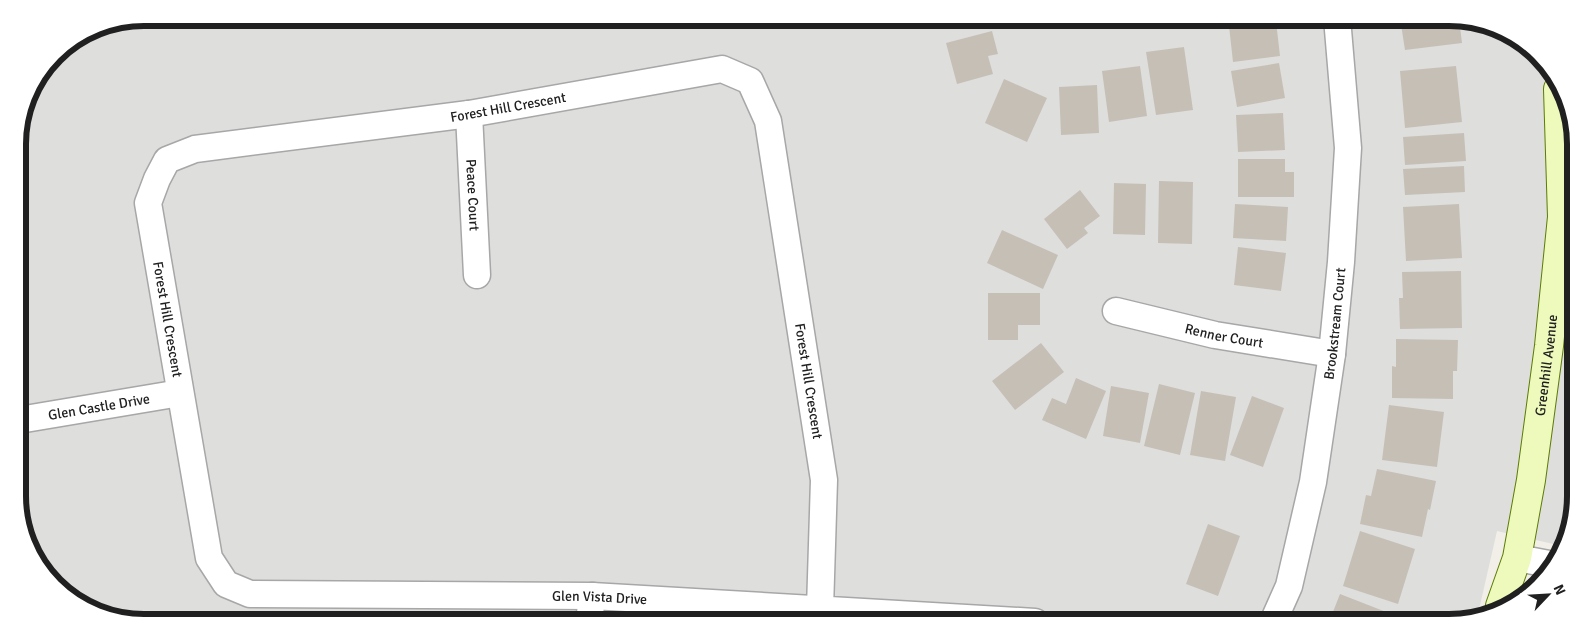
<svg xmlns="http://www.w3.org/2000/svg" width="1593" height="640" viewBox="0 0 1593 640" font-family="Signika,sans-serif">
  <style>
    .residential { fill: #dededd }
    .building { fill: #c6bfb6 }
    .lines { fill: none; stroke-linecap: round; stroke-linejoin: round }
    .street-casing { stroke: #a7a7a7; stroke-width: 29 }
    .secondary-casing { stroke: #5c7b04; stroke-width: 30 }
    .street { stroke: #fff; stroke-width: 26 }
    .secondary { stroke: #edfabc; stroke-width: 28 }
    .labels { text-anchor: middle; stroke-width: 4; stroke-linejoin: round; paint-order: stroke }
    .street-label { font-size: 14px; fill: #202020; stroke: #fff }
    .rim { fill: none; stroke: #202020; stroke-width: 6 }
  </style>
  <rect width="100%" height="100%" fill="#f1efe7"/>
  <path class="residential" d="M144,18H1449L1490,24L1549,67L1574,127L1569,537L1562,546L1497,531L1478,614L1457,622H144L103,616L49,579L20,521L18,135L31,88L60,49L96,27Z"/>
  <path class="building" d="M942,18H993V20L942,23Z
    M1400,18H1449L1459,19L1462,43L1405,50Z
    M1276,21L1280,56L1233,62L1229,26Z
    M992,31L998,54L988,56L993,74L957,84L946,43Z
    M1184,47L1193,110L1156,115L1146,52Z
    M1279,63L1285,98L1237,107L1231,71Z
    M1140,66L1147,116L1109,122L1102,71Z
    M1456,66L1462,122L1405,128L1400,71Z
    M1004,79L1047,98L1027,142L985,123Z
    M1097,85L1099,133L1061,135L1059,87Z
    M1283,113L1285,150L1238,152L1236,115Z
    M1464,133L1466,161L1405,165L1403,137Z
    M1238,159H1285V172H1294V197H1238Z
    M1464,166L1465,192L1405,195L1403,169Z
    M1159,181L1193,182L1192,244L1158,243Z
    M1114,183L1146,184L1145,235L1113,234Z
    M1080,190L1100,216L1084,228L1088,233L1067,249L1044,219Z
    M1235,204L1288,207L1286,241L1233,238Z
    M1459,204L1462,258L1406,261L1403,207Z
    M1002,230L1058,255L1043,289L987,263Z
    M1238,247L1286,253L1281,291L1234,285Z
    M1461,271L1462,328L1400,329L1399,298H1403L1402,272Z
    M988,293H1040V325H1018V340H988Z
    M1396,339L1458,340L1457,371H1453V399L1392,398V366L1396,367Z
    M1041,343L1064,372L1015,410L992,381Z
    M1076,378L1106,391L1086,439L1042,420L1052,398L1066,404Z
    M1159,384L1195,393L1180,455L1144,446Z
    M1111,386L1149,393L1140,443L1103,436Z
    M1201,391L1236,397L1225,461L1190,455Z
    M1252,396L1284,408L1263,467L1230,455Z
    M1389,405L1444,412L1437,467L1382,460Z
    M1377,469L1436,481L1430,510L1428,509L1422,537L1360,524L1366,495L1371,496Z
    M1208,524L1240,536L1218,596L1186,584Z
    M1360,531L1415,549L1398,604L1343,586Z
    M1340,594L1399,617L1397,622H1329Z"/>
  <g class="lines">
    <defs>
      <g id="street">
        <path id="s1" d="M469,114L477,275"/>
        <path id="s2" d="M1116,311L1215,335L1332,354"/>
        <path id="s3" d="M19,420L180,393"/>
        <path d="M1517,558L1549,564"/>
        <path id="s4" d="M820,609L824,480L768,121L750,81L722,69L469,114L195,149L167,160L157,179L148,203L209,558L226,584L250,594L592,596L1035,622"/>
        <path d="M589,622L592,596"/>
        <path id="s5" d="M1273,622L1289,586L1313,482L1332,354L1341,262L1348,148L1337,18"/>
      </g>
      <g id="secondary">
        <path id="s6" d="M1500,606L1517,558L1531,480L1549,346L1562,217L1558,89"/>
      </g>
    </defs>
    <use href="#street" class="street-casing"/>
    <use href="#secondary" class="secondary-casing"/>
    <use href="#street" class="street"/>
    <use href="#secondary" class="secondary"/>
  </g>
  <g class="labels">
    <g class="street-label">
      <text transform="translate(508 107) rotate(-10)" y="5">Forest Hill Crescent</text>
      <text dy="5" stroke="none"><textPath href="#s1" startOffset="81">Peace Court</textPath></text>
      <text dy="5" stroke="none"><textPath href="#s4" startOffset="1295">Forest Hill Crescent</textPath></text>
      <text dy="5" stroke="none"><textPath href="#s5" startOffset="306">Brookstream Court</textPath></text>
      <text dy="5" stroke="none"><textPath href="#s2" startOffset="111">Renner Court</textPath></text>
      <text dy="5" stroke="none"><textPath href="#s6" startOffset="246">Greenhill Avenue</textPath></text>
      <text transform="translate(809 381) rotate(81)" y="5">Forest Hill Crescent</text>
      <text dy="5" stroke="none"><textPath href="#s3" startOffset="81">Glen Castle Drive</textPath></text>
      <text dy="5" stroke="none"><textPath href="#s4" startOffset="1944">Glen Vista Drive</textPath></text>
    </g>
  </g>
  <path d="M0 0H1593V640H0ZM144 26H1449A118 118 0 0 1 1567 144V496A118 118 0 0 1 1449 614H144A118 118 0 0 1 26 496V144A118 118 0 0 1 144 26Z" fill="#fff" fill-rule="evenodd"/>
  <path class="rim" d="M144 26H1449A118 118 0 0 1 1567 144V496A118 118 0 0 1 1449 614H144A118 118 0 0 1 26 496V144A118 118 0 0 1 144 26Z"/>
  <g transform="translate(1548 595) rotate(65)" stroke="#ffffff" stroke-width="4" paint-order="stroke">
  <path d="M0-4L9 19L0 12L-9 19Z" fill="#202020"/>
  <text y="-8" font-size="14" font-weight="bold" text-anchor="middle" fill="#202020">N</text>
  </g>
</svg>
